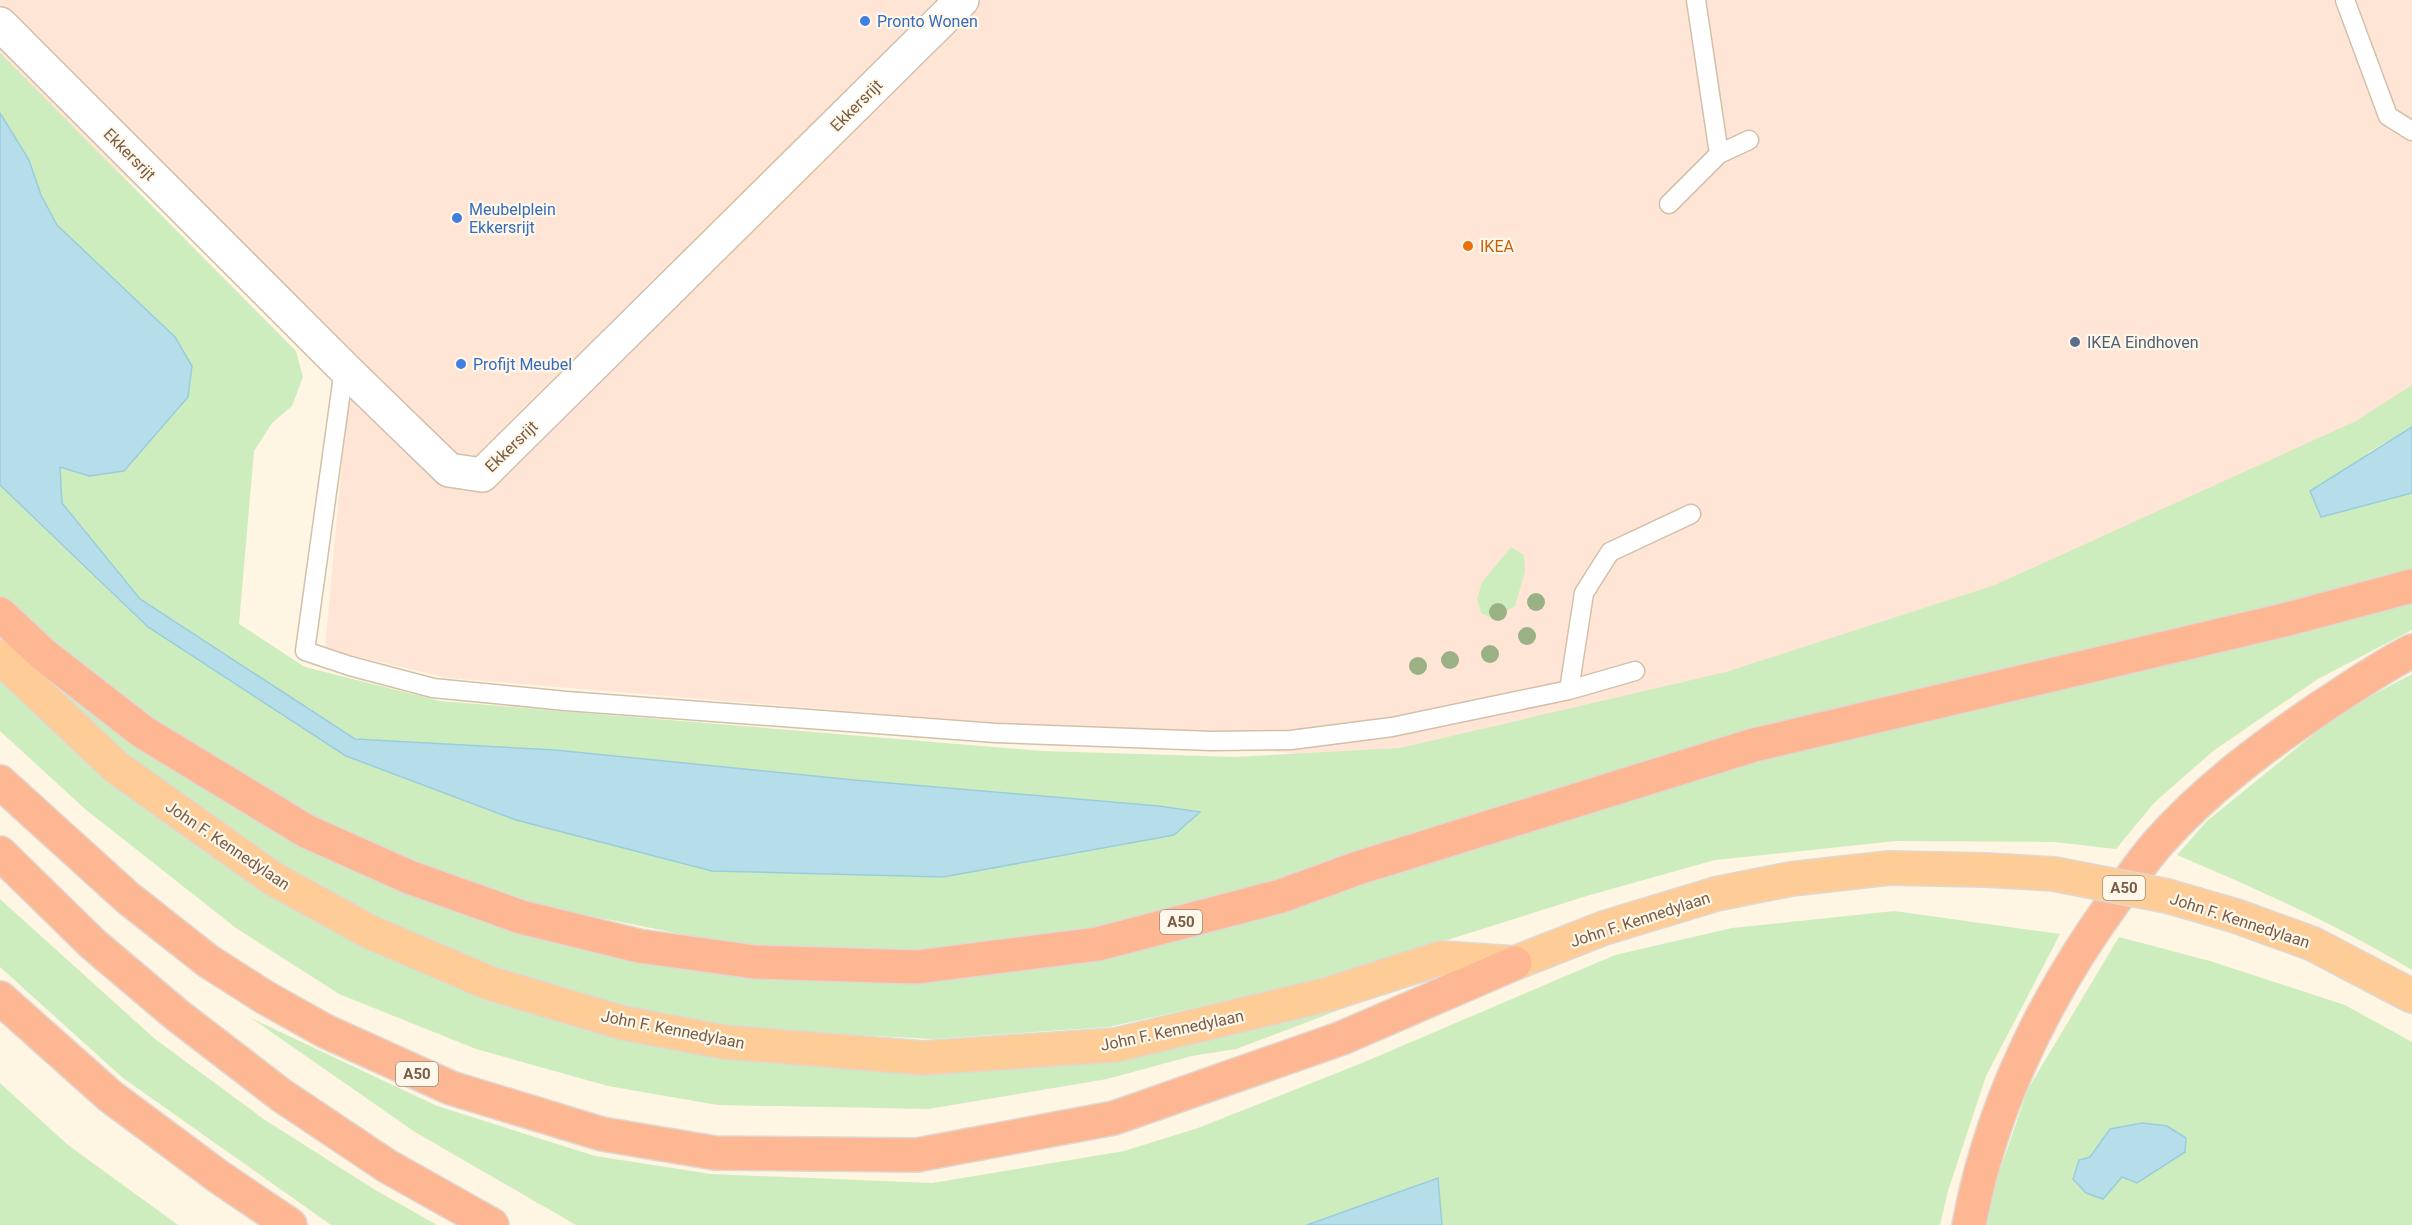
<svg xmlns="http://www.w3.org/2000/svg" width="2412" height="1225" viewBox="0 0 2412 1225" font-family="Roboto,sans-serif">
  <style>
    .commercial { fill: #ffe5d5 }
    .green { fill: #ceedbf; fill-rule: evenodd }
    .water { fill: #b5deea; stroke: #9acddc; stroke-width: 1.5 }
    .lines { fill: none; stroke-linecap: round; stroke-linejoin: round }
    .service-casing { stroke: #d2c0aa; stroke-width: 21 }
    .minor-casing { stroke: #d2c0aa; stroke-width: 36 }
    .trunk-casing { stroke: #dfd8d3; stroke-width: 36 }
    .motorway-casing { stroke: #dfd8d3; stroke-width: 36 }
    .service { stroke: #fff; stroke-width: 18 }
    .minor { stroke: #fff; stroke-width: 33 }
    .trunk { stroke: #fecc96; stroke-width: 33 }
    .motorway { stroke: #feb793; stroke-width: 33 }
    .trunk-bridge-casing { stroke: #dfd8d3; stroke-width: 36; stroke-linecap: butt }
    .trunk-bridge { stroke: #fecc96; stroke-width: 33 }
    .tree { fill: #9ab186 }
    .shop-dot { fill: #3f7fe0; stroke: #fff8ea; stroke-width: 2 }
    .food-dot { fill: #e8710a; stroke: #fff8ea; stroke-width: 2 }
    .service-dot { fill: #5c6f8a; stroke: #fff8ea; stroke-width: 2 }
    .labels { text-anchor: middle; stroke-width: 4.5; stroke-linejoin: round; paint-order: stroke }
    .shield { fill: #fff8ea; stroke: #a08b77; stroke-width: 1.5 }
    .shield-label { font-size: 15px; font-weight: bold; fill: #785c46 }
    .shop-label { font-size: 16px; fill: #366cbe; stroke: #fff8ea; text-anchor: start }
    .street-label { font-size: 16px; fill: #785c46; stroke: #fff8ea }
    .food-label { font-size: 16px; fill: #c56008; stroke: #fff8ea; text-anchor: start }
    .service-label { font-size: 16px; fill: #4e5e75; stroke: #fff8ea; text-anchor: start }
  </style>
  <rect width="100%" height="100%" fill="#fef5e2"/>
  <path class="commercial" d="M0,0H2412V402L2251,505L1541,781L1081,730L448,678L325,649L350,375L0,67Z"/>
  <path class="green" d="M0,53L296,351L303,377L292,406L272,423L254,451L239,624L305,667L440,701L1043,751L1234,757L1400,748L1726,672L1995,585L2356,421L2412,385V427L2369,452L2321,517L2412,493V572L1362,856L1108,928L929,956L756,949L526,903L414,864L312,818L150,723L50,643L0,596V485L148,627L346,756L712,871L943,877L1174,835L1199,812L1159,806L854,780L555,750L355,739L140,599L62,503L60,467L89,476L175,337L57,225L41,195L29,159L0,113Z
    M1511,547L1524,555L1525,571L1515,606L1493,619L1481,613L1477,599L1482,582Z
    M2412,597V630L2318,679L2213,751L2154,803L2116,849L2054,842L1896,841L1715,860L1590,895L1323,979L1109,1027L933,1039L741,1029L627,1008L506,973L375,921L277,869L124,754L13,642L136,742L518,928L929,977L1766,753Z
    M2412,674V970C2338,925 2257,889 2177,855L2207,821L2341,712Z
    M0,678L109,783L265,890L368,948L495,1002L623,1039L734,1059L936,1074L1117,1055L1466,962L1236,1049L1192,1056L1107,1079L928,1109L718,1105L608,1086L476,1049L339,994L236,928L85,809L0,731Z
    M0,899L155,1039L265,1120L377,1191L437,1225H331L123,1078L0,967Z
    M1894,911L2060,934L1986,1076L1948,1191L1940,1225H1442L1438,1178L1307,1225H576L415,1132L251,1018L437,1106L595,1156L711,1174L932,1183L1124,1151L1198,1128L1362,1063L1615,955L1732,928Z
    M2119,937L2210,961L2345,1005L2412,1042V1225H1987L1992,1193L2028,1089ZM2142,1123L2185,1152L2137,1183L2079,1160L2090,1157L2111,1129Z
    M0,1083L68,1145L178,1225H0Z"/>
  <path class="water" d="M0,113L29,160L41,195L57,225L175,337L192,366L188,397L124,471L89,476L60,467L62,503L140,599L355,739L555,750L854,780L1159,806L1200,812L1174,835L943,877L712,871L516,820L346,756L148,627L0,485Z
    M2412,427V493L2321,517L2310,491Z
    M2142,1123L2167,1126L2186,1138L2185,1152L2137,1183L2122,1177L2103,1199L2086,1193L2073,1179L2079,1160L2090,1157L2110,1129Z
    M1438,1178L1442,1225H1307Z"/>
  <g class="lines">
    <defs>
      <path id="service" d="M1696,0L1719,154
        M2345,0L2388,116L2412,131
        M1669,204L1719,154L1749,140
        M344,369L305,651L350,666L433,688L566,701L996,733L1212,741L1291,740L1392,727L1569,690L1635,671
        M1569,690L1584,593L1610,552L1691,514"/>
      <path id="minor" d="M0,24L351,375L449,470L482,475L962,0"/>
      <path id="trunk" d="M0,657L116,767L272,878L370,932L489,983L623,1023L724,1042L923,1058L1116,1045L1329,994L1441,958L1515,963L1604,928L1716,894L1791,879L1889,868L1986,870L2054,874
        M2236,916L2313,944L2412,996"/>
      <path id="motorway" d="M0,614L44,655L143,732L306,831L409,877L521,917L639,946L755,962L917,967L1098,944L1281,896L1358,868L1754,745L2284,620L2412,586
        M0,782L128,898L208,961L266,998L325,1031L451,1088L602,1134L715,1153L917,1155L1114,1118L1342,1038L1515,963
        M0,853L93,944L177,1015L281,1095L387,1166L492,1225
        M0,998L110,1096L219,1177L290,1225
        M1969,1225C1991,1106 2044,998 2115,900C2129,881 2143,860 2159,842C2206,789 2264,746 2323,706C2352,687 2381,667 2412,651"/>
    </defs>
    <use href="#service" class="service-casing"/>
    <use href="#minor" class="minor-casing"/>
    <use href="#trunk" class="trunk-casing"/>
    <use href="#motorway" class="motorway-casing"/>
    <use href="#service" class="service"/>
    <use href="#minor" class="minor"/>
    <use href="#trunk" class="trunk"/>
    <use href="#motorway" class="motorway"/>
    <defs>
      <path id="trunk-bridge" d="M2054,874L2167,896L2236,916"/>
    </defs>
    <use href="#trunk-bridge" class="trunk-bridge-casing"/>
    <use href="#trunk-bridge" class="trunk-bridge"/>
  </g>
  <g class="tree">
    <circle cx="1536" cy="602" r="9"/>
    <circle cx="1498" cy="612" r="9"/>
    <circle cx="1527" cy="636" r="9"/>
    <circle cx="1490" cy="654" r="9"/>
    <circle cx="1450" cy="660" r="9"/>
    <circle cx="1418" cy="666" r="9"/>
  </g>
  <g class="shop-dot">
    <circle cx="865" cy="21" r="6"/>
    <circle cx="457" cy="218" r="6"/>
    <circle cx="461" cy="364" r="6"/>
  </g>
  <circle class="food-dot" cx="1468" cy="246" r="6"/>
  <circle class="service-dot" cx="2075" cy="342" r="6"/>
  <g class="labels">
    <g class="shield">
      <rect x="2103" y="876" width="42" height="24" rx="4.5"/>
      <rect x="1160" y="910" width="42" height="24" rx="4.5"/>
      <rect x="396" y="1062" width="42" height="24" rx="4.5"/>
    </g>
    <g class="shield-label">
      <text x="2124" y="893">A50</text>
      <text x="1181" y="927">A50</text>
      <text x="417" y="1079">A50</text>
    </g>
    <g class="shop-label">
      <text x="877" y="27">Pronto Wonen</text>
      <text x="469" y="215">Meubelplein<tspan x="469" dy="18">Ekkersrijt</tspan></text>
      <text x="473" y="370">Profijt Meubel</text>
    </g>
    <g class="street-label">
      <text transform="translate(856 105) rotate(-45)" y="6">Ekkersrijt</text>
      <text transform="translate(130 154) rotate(45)" y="6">Ekkersrijt</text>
      <text transform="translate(511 446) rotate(-44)" y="6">Ekkersrijt</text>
      <text transform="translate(228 845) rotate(34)" y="6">John F. Kennedylaan</text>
      <text transform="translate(1640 919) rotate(-18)" y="6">John F. Kennedylaan</text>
      <text transform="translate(2240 920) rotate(18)" y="6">John F. Kennedylaan</text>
      <text transform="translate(673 1029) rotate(11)" y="6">John F. Kennedylaan</text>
      <text transform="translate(1172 1030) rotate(-12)" y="6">John F. Kennedylaan</text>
    </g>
    <g class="food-label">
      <text x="1480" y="252">IKEA</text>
    </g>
    <g class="service-label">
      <text x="2087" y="348">IKEA Eindhoven</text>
    </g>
  </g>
</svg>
